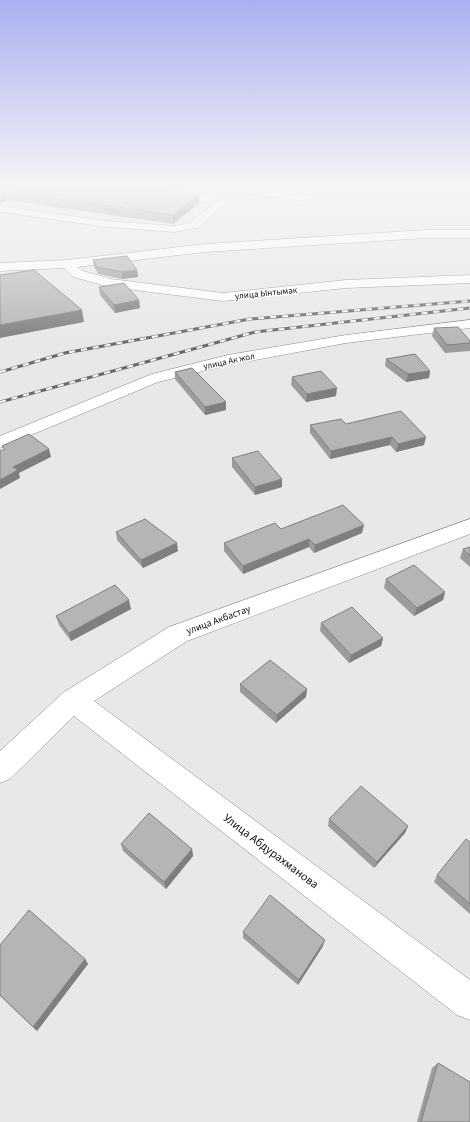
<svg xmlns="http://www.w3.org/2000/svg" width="470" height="1122" viewBox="0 0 470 1122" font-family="'Source Sans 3',sans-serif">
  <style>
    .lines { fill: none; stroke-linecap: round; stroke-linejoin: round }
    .minor-casing { stroke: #858386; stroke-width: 1 }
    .minor { fill: #fff; fill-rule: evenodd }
    .rail-casing { stroke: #6a686b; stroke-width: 3 }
    .rail { stroke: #fff; stroke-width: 2; stroke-dasharray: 6; stroke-linecap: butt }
    .wall { fill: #9d9b9e }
    .shaded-wall { fill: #807e81 }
    .building { fill: #b7b4b8; stroke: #807e81 }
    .labels { text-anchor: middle; stroke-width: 3; stroke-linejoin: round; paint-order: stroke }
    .far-street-label { font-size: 9px; fill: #111011; stroke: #fff }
    .street-label { font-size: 10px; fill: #111011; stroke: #fff }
    .near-street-label { font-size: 12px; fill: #111011; stroke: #fff }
  </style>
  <rect width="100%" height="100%" fill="#eae7eb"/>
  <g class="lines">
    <defs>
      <path id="minor" d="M148,188C163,188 217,192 226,203L197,228L174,232L108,227L0,212V206L108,221L174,226L190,223L213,204L153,191Z
        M215,188H252L308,195L313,198L308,201L220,191Z
        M425,230H470V238H425L205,252L77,267L83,271L111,279L223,293L346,280L470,275V283L346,288L223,301L110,287L73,277L64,268L0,271V263L67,260L205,244Z
        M470,320V328L346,343L228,365L158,382L0,448V436L152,374L228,355L346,335Z
        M470,519V534L187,641L94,701L470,980V1020L457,1015L74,716L10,779L0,783V751L64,692L169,627Z"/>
    </defs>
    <use href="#minor" class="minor-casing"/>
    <use href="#minor" class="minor"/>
    <defs>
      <path id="rail" d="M0,372L65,353L250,319L470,301
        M0,402L255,332L470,308"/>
    </defs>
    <use href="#rail" class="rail-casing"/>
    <use href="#rail" class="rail"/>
  </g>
  <path class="wall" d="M0,188L199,203L173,224L7,200Z
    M93,260L137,270L138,277L122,279L98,274L94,267Z
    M99,287L139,300L140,308L115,313L100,295Z
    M434,328L470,341V351L445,353L432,336Z
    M386,359L430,371L429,378L406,382L385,366Z
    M175,372L226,410L205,415L175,379Z
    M292,377L336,396L306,402L291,385Z
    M346,424L424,445L396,452L390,445L330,459L310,433V425Z
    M232,458L282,487L255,495L232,467Z
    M281,529L362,533L314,553L309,547L243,574L224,551V543Z
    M116,532L178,551L143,568L117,540Z
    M470,547V567L460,558L463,549Z
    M386,579L445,592L443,600L414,616L384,588Z
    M131,609L71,641L59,625L56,616Z
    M321,623L383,638L381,646L349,663L320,631Z
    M240,684L307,689L306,697L276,723L240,692Z
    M329,819L408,826L405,833L374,868L328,826Z
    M470,842V914L434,882L437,875Z
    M121,844L192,849L193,856L166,889L123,851Z
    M243,932L323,946L298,985L243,938Z
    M0,945L85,959L88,964L37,1031L0,996Z
    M438,1063L470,1122H417L432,1068Z"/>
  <path class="shaded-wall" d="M5,191L7,200L0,204V194Z
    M199,194V203L173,224V215Z
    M137,270L138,277L122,279V272Z
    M139,300L140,308L115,313L114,305Z
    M82,310L84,322L0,338V325Z
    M430,371L429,378L406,382L408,374Z
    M337,388L336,396L306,402L307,394Z
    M226,402V410L205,415V407Z
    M392,437L390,445L330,459L331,451Z
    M426,437L424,445L396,452L398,444Z
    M49,449L51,457L19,473L20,478L0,489V480L13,467Z
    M282,479V487L255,495V487Z
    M364,525L362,533L314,553L315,545Z
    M309,539V547L243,574V566Z
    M177,543L178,551L143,568L141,560Z
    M445,592L443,600L414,616L417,608Z
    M129,600L131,609L71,641L69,633Z
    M383,638L381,646L349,663L351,655Z
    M307,689L306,697L276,723L277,715Z
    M408,826L405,833L374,868L377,862Z
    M192,849L193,856L166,889L164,882Z
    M325,940L323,946L298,985L299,980Z
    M85,959L88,964L37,1031L33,1027Z"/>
  <path class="building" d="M0,188H156L199,194L173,215L5,191L0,194Z
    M127,256L137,270L122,272L97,267L93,260Z
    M34,270L82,310L0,325V275Z
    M124,283L139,300L114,305L99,287Z
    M458,327L470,341V343L447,345L434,328Z
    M415,354L430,371L408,374L386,359Z
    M192,368L226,402L205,407L175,372Z
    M321,371L337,388L307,394L292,377Z
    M401,411L426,437L398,444L392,437L331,451L310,425L341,419L346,424Z
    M29,434L49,449L13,467L18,470L0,480V451L5,449L2,446Z
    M258,451L282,479L255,487L232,458Z
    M343,505L364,525L315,545L309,539L243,566L224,543L275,523L281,529Z
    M145,519L177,543L141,560L116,532Z
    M470,547V556L463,549Z
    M414,565L445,592L417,608L386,579Z
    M115,585L129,600L69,633L56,616Z
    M352,607L383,638L351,655L321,623Z
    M270,660L307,689L277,715L240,684Z
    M361,786L408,826L377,862L329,819Z
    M149,813L192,849L164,882L121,844Z
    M466,839L470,842V904L437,875Z
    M270,895L325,940L299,980L243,932Z
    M29,910L85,959L33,1027L0,995V945Z
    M438,1063L470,1082V1122H421Z"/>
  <linearGradient id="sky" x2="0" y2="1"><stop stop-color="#a9b0f0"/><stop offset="0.54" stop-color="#f6f4f6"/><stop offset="1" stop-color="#f6f4f6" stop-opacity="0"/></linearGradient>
  <rect width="470" height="346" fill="url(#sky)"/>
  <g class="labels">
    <g class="far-street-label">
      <text transform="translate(266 293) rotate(-6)" y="3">улица Ынтымак</text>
      <text transform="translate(229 361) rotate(-12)" y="3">улица Ак жол</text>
    </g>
    <g class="street-label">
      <text transform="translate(218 619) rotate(-20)" y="4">улица Акбастау</text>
    </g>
    <g class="near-street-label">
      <text transform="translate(271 851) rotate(37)" y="4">Улица Абдурахманова</text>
    </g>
  </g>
</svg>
